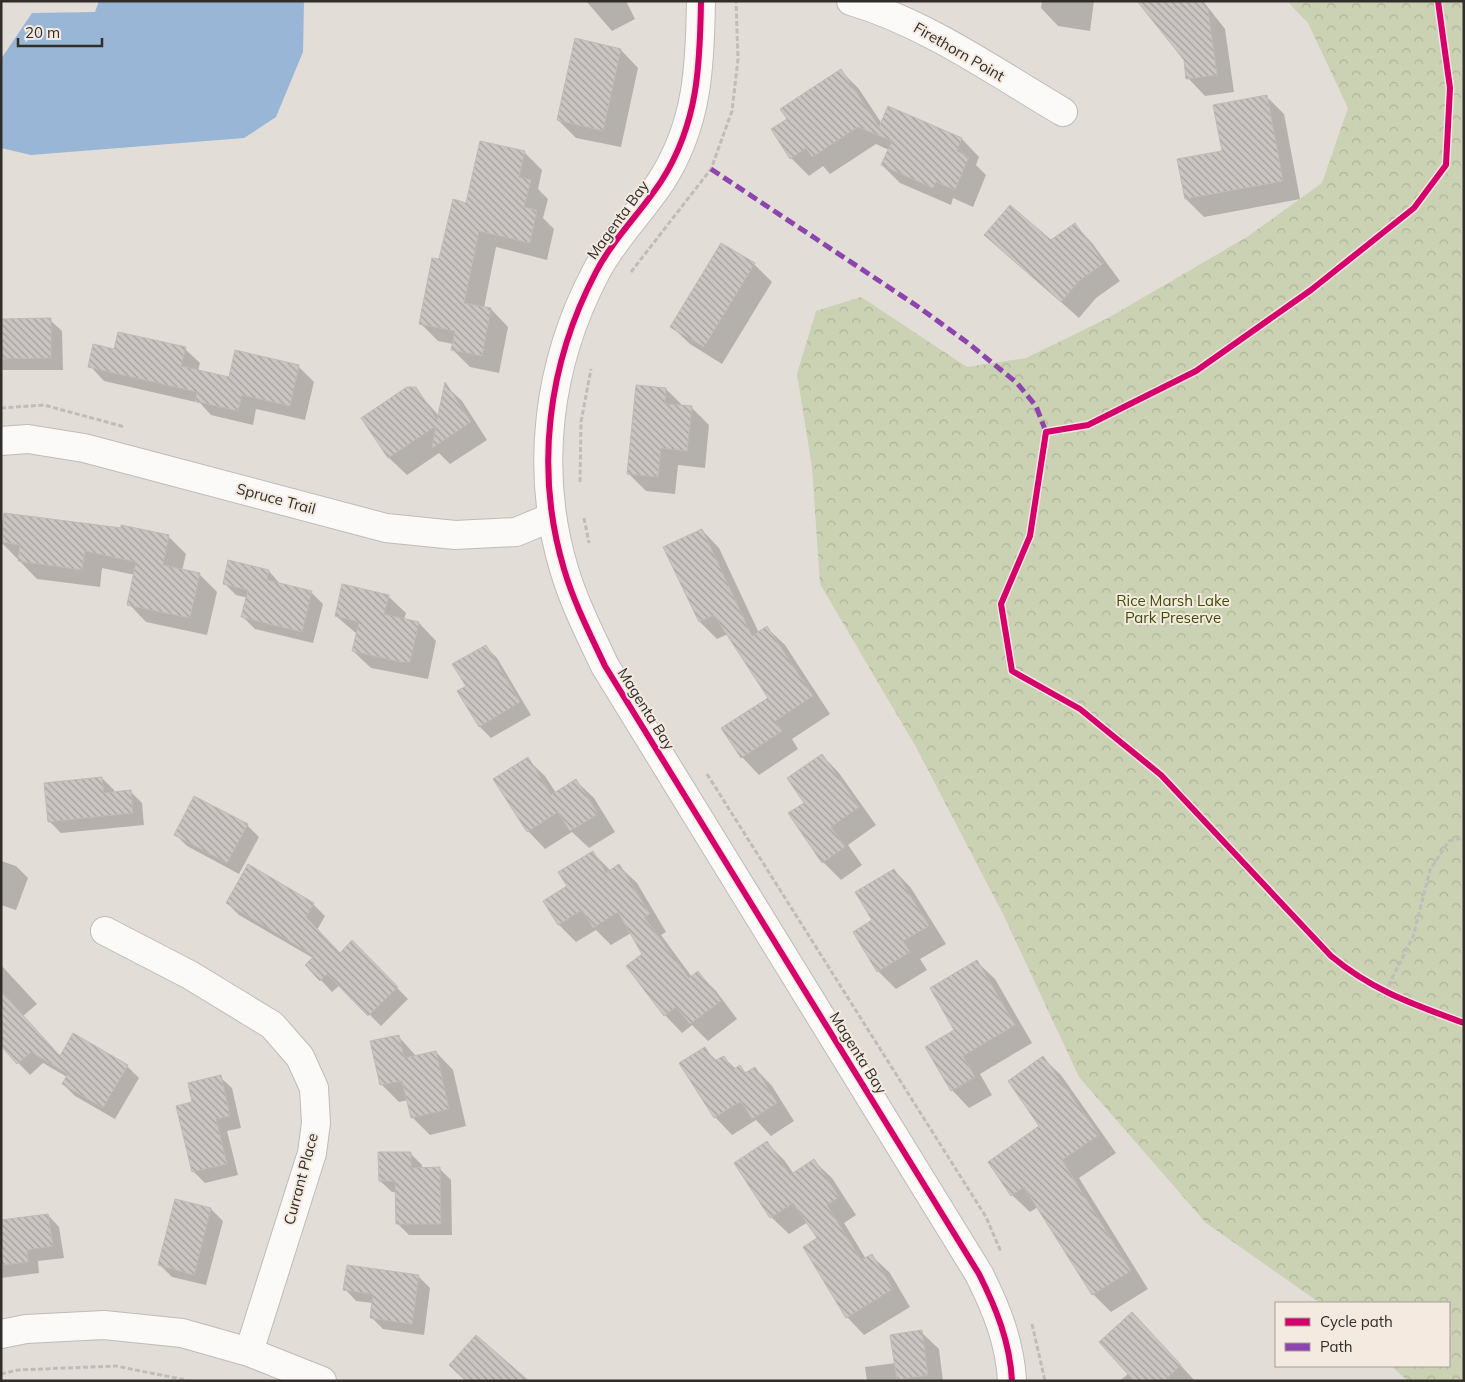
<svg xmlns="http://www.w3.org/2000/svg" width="1465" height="1382" viewBox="0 0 1465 1382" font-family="Mulish,sans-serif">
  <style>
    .park { fill: url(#park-crowns) }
    .water { fill: #9ab6d6 }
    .shadow { fill: #0003 }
    .building { fill: url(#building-back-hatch); stroke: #bfbab7 }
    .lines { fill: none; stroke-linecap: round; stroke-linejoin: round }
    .minor-casing { stroke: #bfbbb6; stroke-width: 30 }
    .path { stroke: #bfbdba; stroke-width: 3; stroke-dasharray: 5 2.5; stroke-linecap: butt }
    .minor { stroke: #fbfaf9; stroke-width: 28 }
    .quiet { stroke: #8e44ad; stroke-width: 5; stroke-dasharray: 10 5; stroke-linecap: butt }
    .cycleway-casing { stroke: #f4eae0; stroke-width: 9 }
    .cycleway { stroke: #d6006c; stroke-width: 6 }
    .labels { text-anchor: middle; stroke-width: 4; stroke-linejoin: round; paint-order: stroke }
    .street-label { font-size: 15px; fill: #312d29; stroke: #f4eae0 }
    .park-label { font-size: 15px; fill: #3e4d03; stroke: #f4eae0 }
  </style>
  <defs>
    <pattern id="park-crowns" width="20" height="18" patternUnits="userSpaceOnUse" patternTransform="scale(1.25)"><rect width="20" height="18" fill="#cbd1b3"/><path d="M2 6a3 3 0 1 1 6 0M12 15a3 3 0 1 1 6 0" fill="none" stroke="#afb49a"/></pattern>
    <pattern id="building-back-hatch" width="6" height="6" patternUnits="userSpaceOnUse" patternTransform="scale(1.25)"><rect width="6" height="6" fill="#cac5c2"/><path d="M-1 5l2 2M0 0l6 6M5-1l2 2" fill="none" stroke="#a5a09e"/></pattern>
  </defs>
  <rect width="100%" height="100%" fill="#e2ddd7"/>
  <path class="park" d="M1287,1H1464V1381H1408L1391,1366H1449V1303H1320L1206,1223L1079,1077L1005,918L916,747L820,584L812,467L797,374L816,311L861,297L967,367L1026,358L1108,318L1247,237L1322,183L1348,108L1308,23Z"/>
  <path class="water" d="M99,1H304L303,52L276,117L244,138L31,155L1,148V59L32,13L95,12Z"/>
  <path class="shadow" d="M586,1H626L635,19L612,31Z
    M1042,1H1094L1090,31L1058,26L1041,8Z
    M1139,1H1203L1225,29L1234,92L1205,96L1188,78L1185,59Z
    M621,50L638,68L621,147L576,138L558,120Z
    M841,71L859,89L882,124L888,108L962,139L979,157L976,165L986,175L973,207L953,198L951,205L900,183L882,165L889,150L876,144L830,174L823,166L809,176L791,158L788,119Z
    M1266,96L1284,114L1300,199L1204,217L1186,199L1179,160L1223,152Z
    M524,152L542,170L538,189L548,199L543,218L554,229L547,260L496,247L484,308L491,309L508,327L499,373L470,367L452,349L453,344L438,341L420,323L440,261L467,204Z
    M1075,225L1092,243L1120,281L1096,298L1079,318L985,235L1051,242Z
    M754,264L772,282L722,364L690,344L672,327Z
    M1,320H50L62,331L63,370H1Z
    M185,349L200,363L198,371L230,378L236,352L299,367L314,382L305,420L256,409L253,425L211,415L200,403L104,381L90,366L115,350Z
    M445,385L462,401L487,440L450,464L439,453L407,475L389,458L363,418L415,389L439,416Z
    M666,389L683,406L691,407L709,425L705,468L678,465L675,494L646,491L629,474Z
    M5,514L168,536L186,554L182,571L199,574L217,592L207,635L146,622L129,604L135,575L102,568L100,587L37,579L1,542Z
    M702,530L719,548L759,633L767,628L785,645L830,714L792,739L798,749L759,775L742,757L770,698L728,634L717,639L700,622Z
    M269,571L280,584L311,592L323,604L313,643L255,629L243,617L248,598L236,595L224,583Z
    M388,596L406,613L404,620L419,623L436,641L428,679L371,668L353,651L357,634L336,616Z
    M485,646L497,658L531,715L491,738L480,727L459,692L467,687Z
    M822,755L839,773L876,825L848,845L862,865L841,880L823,862L805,803Z
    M527,759L545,776L556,793L576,781L594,798L615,832L589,848L572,832L545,849L528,831Z
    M102,778L114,790V793L131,792L142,803L144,825L61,833L49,821Z
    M247,825L259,837L239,874L187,846L175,834Z
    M593,853L611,871L619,866L637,883L666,932L661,935L692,977L698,973L716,991L737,1019L708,1041L692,1025L682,1033L665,1015L644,954L631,933L611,945L596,930L576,942L559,925L544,901L569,886Z
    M1,861L16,866L28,878L16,910L1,905Z
    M894,870L911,888L946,944L920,959L927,970L896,989L878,971L873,921Z
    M227,903L313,904L325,916L317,930L340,954L352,942L408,999L381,1026L340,985L332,992L321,980L306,965L313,958L239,915Z
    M977,962L995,979L1032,1043L980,1074L992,1095L969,1108L952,1090L956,1030Z
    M1,965L37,1004L23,1016L61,1058L127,1066L139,1078L115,1119L75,1096L63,1084L67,1077L43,1063L30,1075L1,1045Z
    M398,1036L417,1057L436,1052L453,1070L466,1126L430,1135L412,1117L408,1100L399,1102L382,1085L372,1042Z
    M705,1049L717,1061L723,1057L736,1069L740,1067L746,1073L755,1068L772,1086L794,1121L771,1136L756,1120L732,1135L715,1117Z
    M1043,1058L1061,1075L1116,1153L1079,1178L1148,1289L1111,1312L1093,1294L1038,1207L1030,1212L1012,1195L1041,1126Z
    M220,1077L232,1088L241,1128L227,1131L238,1175L205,1183L193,1171Z
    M767,1143L784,1160L794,1174L814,1161L832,1178L856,1215L844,1223L866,1259L872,1256L890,1273L910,1307L864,1335L847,1317L819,1239L808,1222L789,1234L771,1217Z
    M411,1154L422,1165V1169H440L451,1180L452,1235H409L397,1223V1192H392L380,1181Z
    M176,1201L211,1209L223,1221L206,1285L172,1277L160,1265Z
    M48,1215L59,1227L64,1258L38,1261L39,1273L1,1278V1221Z
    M418,1276L430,1288L424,1335L383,1329L371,1317L373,1303L356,1301L345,1289Z
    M1149,1331L1195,1381H1120L1129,1373Z
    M921,1332L939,1349L943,1381H867L865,1367L896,1363Z"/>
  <path class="building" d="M1137,1H1200L1208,10L1217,75L1186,79L1184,60Z
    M575,38L621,49L603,131L557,120Z
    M841,69L879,127L888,106L962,138L957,151L969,157L955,190L936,182L933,188L881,165L892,141L858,127L812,157L806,148L790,159L771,129L787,119L780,109Z
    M1267,95L1283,181L1185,199L1177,159L1222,151L1213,105Z
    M480,141L525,151L519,177L531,180L524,207L537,210L530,243L479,231L464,303L491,308L482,356L451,350L455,331L419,324L432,258L439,259L453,199L466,203Z
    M1010,205L1051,240L1075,223L1104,263L1079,281L1061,302L984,235Z
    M721,243L755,263L704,347L670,327Z
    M51,318V358L1,359V319Z
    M118,332L186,347L181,366L229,377L235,350L299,365L290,406L242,395L238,411L195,401L197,392L88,367L93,344L114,349Z
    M445,382L471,422L432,448L436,426L388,458L361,418L407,387H416L437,420Z
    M636,385L666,388L665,404L692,406L687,451L661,448L658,477L627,474Z
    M4,513L121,528V525L169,535L163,565L200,573L190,618L127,605L136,562L85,551L82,570L18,561L20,545L1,542Z
    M702,529L752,636L767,626L813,696L775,721L782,731L741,758L721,728L768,698L714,615L699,622L663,547Z
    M228,560L269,570L267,580L312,591L302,632L241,617L248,590L223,584Z
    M342,584L389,595L384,614L419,622L410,662H401L352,651L359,622L335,616Z
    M486,645L520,702L479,727L457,691L466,686L452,664Z
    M822,754L859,807L831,827L845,847L822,863L788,813L804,803L787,778Z
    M528,757L551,795L576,779L598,814L570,831L558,812L527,832L493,779Z
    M102,777L104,793L131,790L133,813L48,822L44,783Z
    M194,796L248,824L227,863L174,835Z
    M593,851L606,873L619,864L650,914L644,917L689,978L698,971L721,1001L690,1024L676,1007L664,1016L626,966L642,954L618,912L593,928L582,910L558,925L543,901L567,886L558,872Z
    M248,864L314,903L306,917L340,953L352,940L398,987L368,1016L327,974L320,981L305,965L314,956L226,903Z
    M894,869L929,926L903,941L910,952L877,972L853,932L872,920L855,892Z
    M977,960L1015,1025L963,1056L975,1077L951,1091L925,1047L954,1030L930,988Z
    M1,991L60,1056L73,1033L128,1065L103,1108L62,1084L68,1074L31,1052L17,1064L1,1046Z
    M399,1035L404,1058L436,1051L449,1109L411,1118L402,1081L380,1085L370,1041Z
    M705,1047L714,1061L724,1056L733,1070L740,1065L745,1073L755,1067L777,1103L752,1119L741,1101L714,1118L679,1063Z
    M1043,1056L1099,1135L1062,1160L1131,1271L1092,1295L1024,1187L1011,1196L988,1162L1039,1126L1008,1081Z
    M221,1075L230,1116L216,1119L227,1164L192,1172L176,1106L192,1102L188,1083Z
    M767,1141L790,1175L814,1159L839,1197L827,1205L861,1260L872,1254L893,1289L846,1318L803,1247L817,1238L793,1203L770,1218L734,1163Z
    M378,1152H411V1168L440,1167L441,1224H396L395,1181H379Z
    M175,1199L211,1208L194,1275L158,1265Z
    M48,1214L53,1246L27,1250L28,1262L1,1265V1220Z
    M347,1265L419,1275L412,1324L370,1318L373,1294L343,1290Z
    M1132,1312L1181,1365L1164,1381H1134L1099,1342Z
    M922,1330L928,1375L897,1380L890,1335Z
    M476,1335L529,1381H466L449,1365Z"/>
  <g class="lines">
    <defs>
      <path id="minor" d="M701,1C700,66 698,123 662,180C642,211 613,239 596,272C548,363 534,469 564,569C574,603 590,634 605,666L979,1274C996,1308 1010,1342 1012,1381
        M851,1C928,24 995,72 1063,112
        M1,441L28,439L84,448L386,528L455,535L516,532L552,517
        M105,931L190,975L272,1025L300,1057L314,1088L316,1123L312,1153L249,1352
        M1,1334L26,1329L104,1325L182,1333L249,1352L322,1381"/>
    </defs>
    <use href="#minor" class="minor-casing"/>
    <path class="path" d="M631,272L711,169L732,111L738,59L736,1
      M1,408L44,405L125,427
      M580,482L581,422L591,369
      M584,518L589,543
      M707,774L986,1217L1001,1252
      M1385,992L1413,937L1430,870L1449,841L1464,837
      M1032,1324L1045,1381
      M1,1374L18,1370L116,1366L190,1381"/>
    <use href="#minor" class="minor"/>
    <path class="quiet" d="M711,169L917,306L968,343L1017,383L1036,406L1046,432"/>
    <defs>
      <path id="cycleway" d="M701,1C700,66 698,123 662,180C642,211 613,239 596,272C548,363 534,469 564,569C574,603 590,634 605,666L979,1274C996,1308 1010,1342 1012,1381
        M1438,1L1450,88L1446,165L1414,208L1311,290L1196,371L1088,425L1046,432L1030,536L1001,604L1012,671L1080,709L1161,775L1331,956C1373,991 1413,1004 1464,1023"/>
    </defs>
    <use href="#cycleway" class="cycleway-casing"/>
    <use href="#cycleway" class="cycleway"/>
  </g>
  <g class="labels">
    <g class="street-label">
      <text transform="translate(959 52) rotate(30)" y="5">Firethorn Point</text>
      <text transform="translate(618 220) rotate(-54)" y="5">Magenta Bay</text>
      <text transform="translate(276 499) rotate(15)" y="5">Spruce Trail</text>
      <text transform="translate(646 709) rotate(58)" y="5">Magenta Bay</text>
      <text transform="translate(858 1053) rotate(58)" y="5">Magenta Bay</text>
      <text transform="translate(301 1179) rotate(-75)" y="5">Currant Place</text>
    </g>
    <g class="park-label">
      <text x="1173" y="606">Rice Marsh Lake<tspan x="1173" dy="17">Park Preserve</tspan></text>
    </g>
  </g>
  <rect width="1465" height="1382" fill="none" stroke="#312d29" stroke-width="5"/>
  <rect x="1275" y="1302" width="175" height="65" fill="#f4eae0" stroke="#a69e97"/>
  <rect x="1285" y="1318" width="25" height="8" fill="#d6006c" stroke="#a69e97"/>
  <text x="1320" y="1327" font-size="15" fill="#312d29">Cycle path</text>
  <rect x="1285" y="1343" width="25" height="8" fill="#8e44ad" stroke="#a69e97"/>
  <text x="1320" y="1352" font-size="15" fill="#312d29">Path</text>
  <path d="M18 38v8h84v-8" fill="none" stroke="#312d29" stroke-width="2.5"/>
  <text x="25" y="38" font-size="15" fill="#312d29" stroke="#f4eae0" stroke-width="4" paint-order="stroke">20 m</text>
</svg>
